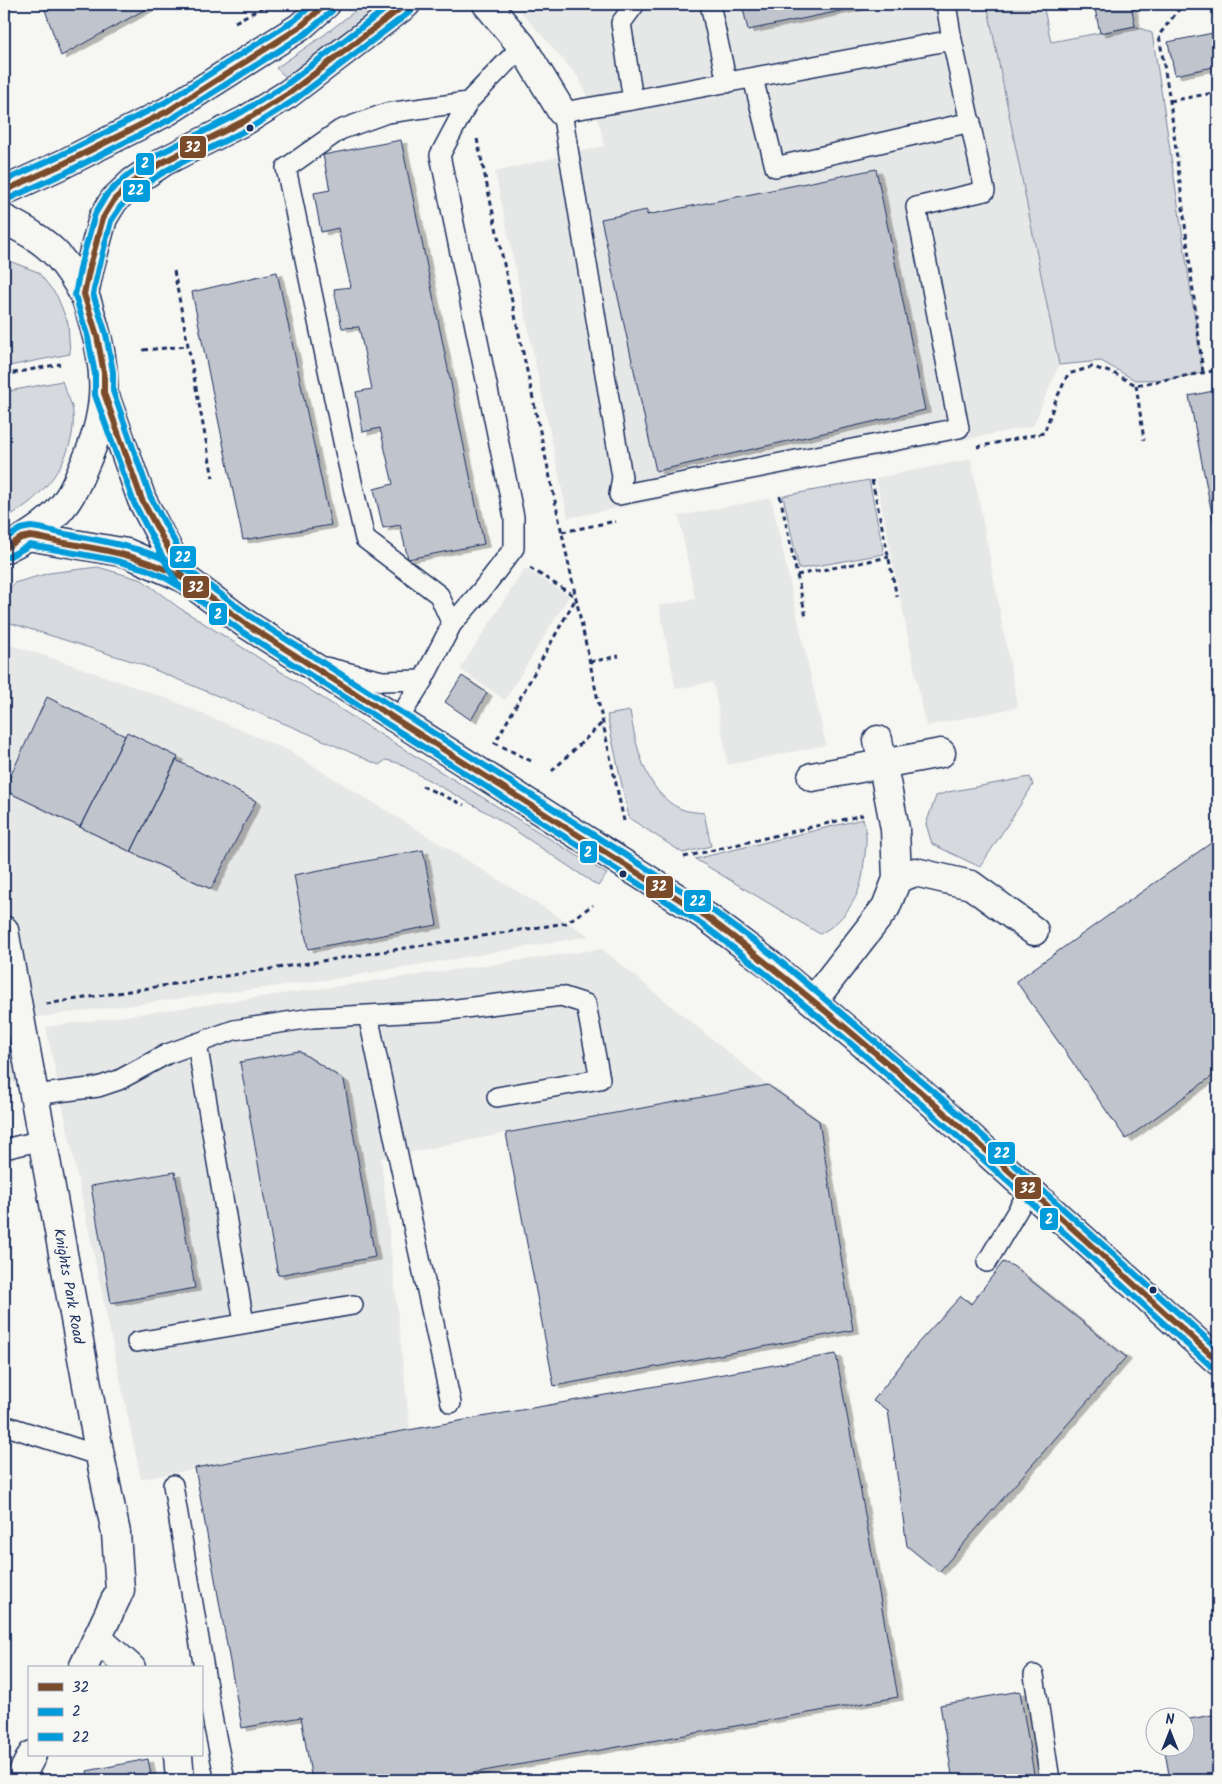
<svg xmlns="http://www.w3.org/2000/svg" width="1222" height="1784" viewBox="0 0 1222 1784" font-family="Kalam,sans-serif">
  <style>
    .built { fill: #e6e7e7 }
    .green { fill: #d6d9dd; stroke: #78849e }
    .building { fill: #c0c4cd; stroke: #1b2f5e; filter: url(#shadow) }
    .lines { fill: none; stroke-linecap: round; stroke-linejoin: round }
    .lane-casing { stroke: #1b2f5e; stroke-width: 22 }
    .street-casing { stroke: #1b2f5e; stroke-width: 31 }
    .secondary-casing { stroke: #1b2f5e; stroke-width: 31 }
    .path { stroke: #1b2f5e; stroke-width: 3; stroke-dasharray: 5 4; stroke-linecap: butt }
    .lane { stroke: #f6f6f2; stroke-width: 19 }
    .street { stroke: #f6f6f2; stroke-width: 28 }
    .secondary { stroke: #f6f6f2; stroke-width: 28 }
    .bus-1-casing { stroke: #f6f6f2; stroke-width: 10 }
    .bus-2-casing { stroke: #f6f6f2; stroke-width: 10 }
    .bus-3-casing { stroke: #f6f6f2; stroke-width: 10 }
    .bus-1 { stroke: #7a4b2a; stroke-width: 6 }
    .bus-2 { stroke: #009bdb; stroke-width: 6 }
    .bus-3 { stroke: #009bdb; stroke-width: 6 }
    .bus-dot { fill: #1b2f5e; stroke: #f6f6f2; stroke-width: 2 }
    .labels { text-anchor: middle; stroke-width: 4; stroke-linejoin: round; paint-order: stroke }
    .street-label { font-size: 15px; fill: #1b2f5e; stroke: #f6f6f2 }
    .line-badge { stroke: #f6f6f2; stroke-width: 2 }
    .badge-label { font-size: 14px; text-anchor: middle; font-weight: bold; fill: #fff }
  </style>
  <defs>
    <filter id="shadow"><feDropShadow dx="5.5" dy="3" stdDeviation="0" flood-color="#0004"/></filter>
  </defs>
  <rect width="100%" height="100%" fill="#f6f6f2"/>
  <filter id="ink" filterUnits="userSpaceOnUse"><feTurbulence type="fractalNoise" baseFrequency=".02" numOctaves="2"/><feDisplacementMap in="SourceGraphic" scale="10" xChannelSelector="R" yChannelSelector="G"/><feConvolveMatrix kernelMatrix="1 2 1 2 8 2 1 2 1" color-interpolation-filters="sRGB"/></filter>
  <g filter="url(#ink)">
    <path class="built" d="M514,4H987L1059,365L1033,426L568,518L495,172L604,146L600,126L579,78Z
      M971,459L1018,707L926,726L876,478Z
      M771,498L826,745L728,765L713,682L676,689L659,606L695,599L679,516Z
      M525,568L569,596L505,700L460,669Z
      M4,643L61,661L171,700L289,751L590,936L340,978L7,1021L17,1084L4,1077Z
      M602,949L768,1085L506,1133L381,1158L410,1430L141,1479L46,1027Z"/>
    <path class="green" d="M364,4H384L288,79L276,68L324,35Z
      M987,4H1043L1051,42L1135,26L1152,33L1162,96L1203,373L1170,379L1135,380L1101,361L1059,365Z
      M4,259L38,272L57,296L68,323L70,354L4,367Z
      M62,381C65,391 73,404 73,414C76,448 55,481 30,502C22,509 12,514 4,519V392Z
      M869,480L884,554L799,569L783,496Z
      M98,567L142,580L178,607L399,746L607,874L598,886L495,817L398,763L386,760L379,765L307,733L138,663L4,621V595L14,583L49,573Z
      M630,711C636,746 645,793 681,809C688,812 697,812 704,813L711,846L683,853L629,818L607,715Z
      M1030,777L1033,785L980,867L932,844L926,824L936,796L948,792Z
      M863,819C868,834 866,847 864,862C863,866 864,869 863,873C859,899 843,922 820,934L695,859Z"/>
    <path class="building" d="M43,4H155L61,56Z
      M742,4H874L748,30Z
      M1094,4H1131L1135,26L1100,33Z
      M1218,32V66L1175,75L1168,42Z
      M401,140L484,544L408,559L400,525L383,528L374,489L393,484L380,428L363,432L356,392L372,389L359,327L342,328L334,289L351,287L338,228L321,232L314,193L330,190L323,155Z
      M876,169L925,410L656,471L601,219L647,210V215Z
      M277,272L331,525L243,540L192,292Z
      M1218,390V545L1189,396Z
      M462,676L487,693L471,720L445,702Z
      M47,697L125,736L80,827L4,790Z
      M127,732L178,757L131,852L80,827Z
      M176,760L256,801L211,889L131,852Z
      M1218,838V1072L1126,1139L1016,981Z
      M423,850L437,925L308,949L294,875Z
      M299,1051L344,1080L375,1257L278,1275L240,1062Z
      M768,1085L819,1121L853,1330L554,1386L506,1133Z
      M175,1172L195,1288L111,1303L91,1186Z
      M1003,1262L1013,1266L1126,1357L939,1572L907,1546L888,1410L873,1401L917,1344L961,1296L971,1304Z
      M836,1354L898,1697L433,1780H312L301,1717L242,1728L195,1468Z
      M1020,1691L1035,1780H953L940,1705Z
      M1218,1714V1780H1170L1164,1746H1184V1720Z
      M148,1759L152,1780H89L87,1771Z"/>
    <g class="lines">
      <defs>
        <path id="lane" d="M710,4L727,83
          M946,4L952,40L985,191L916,207L959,428L619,495L622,477L562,112L633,100L952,40
          M753,78L775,167L971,122
          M633,100L621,23L635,4
          M452,624L439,595L365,539L345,451L286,168L340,130L387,113L468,102
          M325,667L382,681L423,680
          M398,720L423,680L452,624L481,591L514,548V517L440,155L468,102L522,46
          M368,1015L451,1403
          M197,1043L244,1323
          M34,1095L98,1087L119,1080L167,1054L234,1030L312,1018L441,1011L561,996L586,1004L600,1079L497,1097
          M4,1149L43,1140
          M987,1262L1029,1191
          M137,1342L353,1305
          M4,1425L100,1456
          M173,1485L213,1722L225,1780
          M1034,1675L1050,1780"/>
        <path id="street" d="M487,4L522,46L562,112
          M812,777L941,753
          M897,879L915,872L971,885L1034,931
          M4,930L100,1456L116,1533L120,1590L83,1668
          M813,1001L886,907L897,879L895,829L878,740
          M97,1638L131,1668
          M178,1755L180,1780
          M19,1780L32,1755"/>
        <path id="secondary" d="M4,191L63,164L168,111L300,27L326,4
          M4,219C23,229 42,239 57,255C66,265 77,282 83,293C88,301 90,313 93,322C109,375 107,416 84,466C80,476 76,485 71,494C57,519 29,537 4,549
          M84,294L90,266L103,218L114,200L133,182L163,162L246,120L288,94L406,4
          M106,399L142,500L164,542L184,578
          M28,536L127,553L184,578L246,624L398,720L707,917L768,963L927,1098L1218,1361"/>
      </defs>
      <use href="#lane" class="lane-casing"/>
      <use href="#street" class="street-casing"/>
      <use href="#secondary" class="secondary-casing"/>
      <path class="path" d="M1179,4L1180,8L1200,4
        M1180,8L1159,35L1170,101L1203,373
        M235,22L268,4
        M1170,101L1218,92
        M477,139L624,821
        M174,271L213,478
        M143,350L188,346
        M4,375L60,364
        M1136,385L1144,440
        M977,447L1044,433L1055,402L1068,374L1092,367L1113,373L1136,385L1218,370
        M872,480L897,597
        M780,496L806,617
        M562,532L616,521
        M530,568L576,597
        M797,575L889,557
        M590,662L619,656
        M531,761L495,743L576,598
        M552,771L602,723
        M422,786L464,805
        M684,857L863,815
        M46,1004L566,923L593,905"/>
      <use href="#lane" class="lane"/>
      <use href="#street" class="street"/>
      <use href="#secondary" class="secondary"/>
      <defs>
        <path id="bus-1" d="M406,4L288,94L246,120L163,162L133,182L114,200L103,218L90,266L84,294L97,336L104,373V393L142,500L184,578L246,624L707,917C887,1053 1051,1210 1218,1361
          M4,191L63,164L168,111L300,27L326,4
          M4,549L21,538L30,536C42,537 53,541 65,543C114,551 155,559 197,587"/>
        <path id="bus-2" d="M392,4L283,87L242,112L159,154L128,175L107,194L95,214L81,264L75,295L88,338L95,374V395L134,503L177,584L241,631L702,924C882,1060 1045,1217 1212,1367
          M8,199L67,172L173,118L305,34L332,11
          M8,557L30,545L113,560L146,569L162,576L192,594"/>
        <path id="bus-3" d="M411,11L293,101L250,128L167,170L138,189L121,206L111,221L99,268L93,294L106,334L113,372V391L150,496L191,572L251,617L712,910L774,956L933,1091L1218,1349
          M4,181L59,156L164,103L295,20L313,4
          M4,539L21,529L31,527C43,528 54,532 65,534C116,543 158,550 202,580"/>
      </defs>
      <use href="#bus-1" class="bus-1-casing"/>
      <use href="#bus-2" class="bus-2-casing"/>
      <use href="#bus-3" class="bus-3-casing"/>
      <use href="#bus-1" class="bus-1"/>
      <use href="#bus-2" class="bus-2"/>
      <use href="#bus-3" class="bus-3"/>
    </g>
  </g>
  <g class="bus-dot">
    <circle cx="250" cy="128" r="4.5"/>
    <circle cx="623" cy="874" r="4.5"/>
    <circle cx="1153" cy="1290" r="4.5"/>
  </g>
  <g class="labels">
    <g class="street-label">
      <text transform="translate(69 1286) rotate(80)" y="5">Knights Park Road</text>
    </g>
  </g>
  <g class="line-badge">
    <rect x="179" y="135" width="28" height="24" rx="5" fill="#7a4b2a"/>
    <rect x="135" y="152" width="20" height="24" rx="5" fill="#009bdb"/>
    <rect x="122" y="179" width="29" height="24" rx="5" fill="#009bdb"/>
    <rect x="169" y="545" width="28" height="24" rx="5" fill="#009bdb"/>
    <rect x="182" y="575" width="28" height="24" rx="5" fill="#7a4b2a"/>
    <rect x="208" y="602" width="20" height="24" rx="5" fill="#009bdb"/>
    <rect x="579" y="840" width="19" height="24" rx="5" fill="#009bdb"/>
    <rect x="645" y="875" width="29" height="24" rx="5" fill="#7a4b2a"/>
    <rect x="683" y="889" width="29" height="24" rx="5" fill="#009bdb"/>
    <rect x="987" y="1141" width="29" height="24" rx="5" fill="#009bdb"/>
    <rect x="1014" y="1176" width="28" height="24" rx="5" fill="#7a4b2a"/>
    <rect x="1039" y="1207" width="20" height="24" rx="5" fill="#009bdb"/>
  </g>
  <g class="badge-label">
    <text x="193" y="152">32</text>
    <text x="145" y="168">2</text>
    <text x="136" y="195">22</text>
    <text x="183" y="562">22</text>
    <text x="196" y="592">32</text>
    <text x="218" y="619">2</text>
    <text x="588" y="857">2</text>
    <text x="659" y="891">32</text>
    <text x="698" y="906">22</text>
    <text x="1002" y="1158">22</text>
    <text x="1028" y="1193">32</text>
    <text x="1049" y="1224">2</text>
  </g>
  <rect width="1222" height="1784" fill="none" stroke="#f6f6f2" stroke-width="20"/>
  <rect x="10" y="10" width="1202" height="1764" fill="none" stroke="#1b2f5e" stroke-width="2" filter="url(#ink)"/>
  <rect x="28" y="1666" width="175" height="90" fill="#f6f6f2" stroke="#9ea6b7"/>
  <rect x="38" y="1683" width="25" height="8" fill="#7a4b2a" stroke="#9ea6b7"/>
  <text x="72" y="1692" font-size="15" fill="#1b2f5e">32</text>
  <rect x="38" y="1708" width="25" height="8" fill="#009bdb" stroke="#9ea6b7"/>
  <text x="72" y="1716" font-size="15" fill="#1b2f5e">2</text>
  <rect x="38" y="1733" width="25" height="8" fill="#009bdb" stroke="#9ea6b7"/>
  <text x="72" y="1742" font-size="15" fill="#1b2f5e">22</text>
  <g transform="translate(1170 1732)"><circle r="24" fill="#f6f6f2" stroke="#9ea6b7"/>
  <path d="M0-4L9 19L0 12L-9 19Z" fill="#1b2f5e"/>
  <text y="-8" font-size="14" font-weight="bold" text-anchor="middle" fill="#1b2f5e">N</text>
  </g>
</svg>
